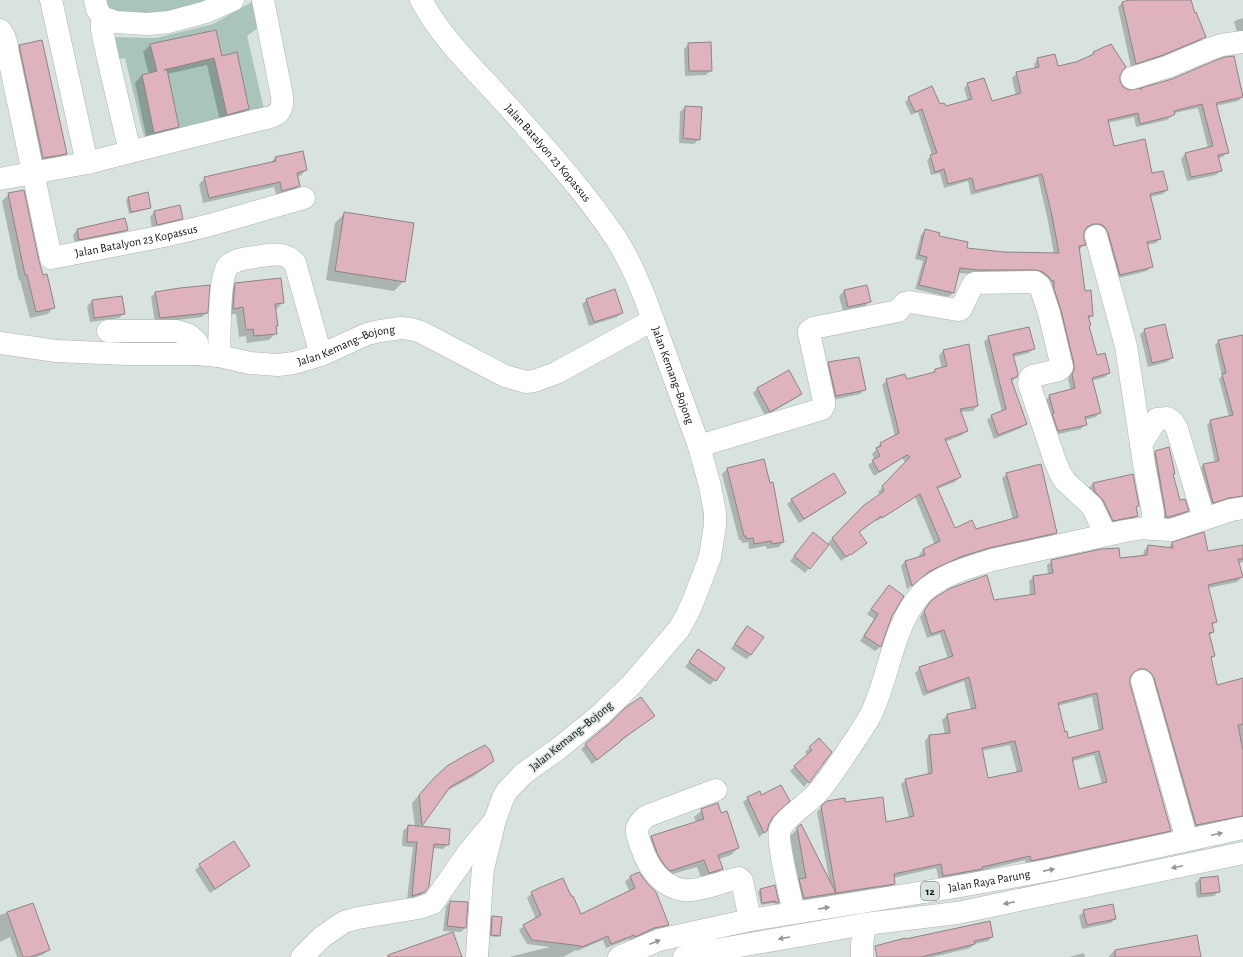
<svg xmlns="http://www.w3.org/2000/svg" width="1243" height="957" viewBox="0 0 1243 957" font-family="'Alegreya Sans',sans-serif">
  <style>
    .green { fill: #a8c4bb }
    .shadow { fill: #0003; fill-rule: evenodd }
    .building { fill: #dfb3bd; stroke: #8d8485; fill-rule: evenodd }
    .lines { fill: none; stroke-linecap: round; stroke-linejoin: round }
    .minor-casing { stroke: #abb4b1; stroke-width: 23 }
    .highway-casing { stroke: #abb4b1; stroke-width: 23 }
    .minor { stroke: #fff; stroke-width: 22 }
    .highway { stroke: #fff; stroke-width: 22 }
    .oneway { fill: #939594 }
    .labels { text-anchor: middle; stroke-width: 3; stroke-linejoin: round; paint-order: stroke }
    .shield { fill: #d8e2de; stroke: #4c514f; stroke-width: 1 }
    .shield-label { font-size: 11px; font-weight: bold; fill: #101312 }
    .street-label { font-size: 12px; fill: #101312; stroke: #d8e2de }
  </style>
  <rect width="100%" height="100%" fill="#d8e2de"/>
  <path class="green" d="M101,0H230L106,23Z
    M252,2L259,27L247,36L267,122L147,149L125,58L114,60L109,37L156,38L213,24Z"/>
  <path class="shadow" d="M1133,0H1190L1194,14L1204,37L1200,41L1157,59L1131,67L1118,7L1122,3Z
    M1243,18V32H1237L1234,22L1237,20Z
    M689,44L711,70L706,75L685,76L684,49Z
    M150,45L221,57L247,109L240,116L220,121L207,65L167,74L178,126L171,134L147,140L135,83L142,75L149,74L143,52Z
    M20,46L65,154L58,161L36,165L13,53Z
    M1094,53L1119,75V82L1123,88L1130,91L1141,89L1243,96L1238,101L1215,106L1227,152L1223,157L1218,158L1221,170L1216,175L1187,181L1181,159L1185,154L1208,148L1198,108L1174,113L1167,120L1136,127L1134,117L1107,123L1113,147L1151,174L1167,190L1163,194L1150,197L1160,239L1156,243L1147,245L1152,266L1147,271L1115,279L1095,228H1087L1085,230L1083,233L1084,245L1080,249L1078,250L1084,292L1092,316L1088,320V326L1096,356L1109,373L1105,377L1092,381L1100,412L1096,417L1084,420L1086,424L1081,429L1054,435L1046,400L1050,396L1071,391L1068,379L1070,375V369L1050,294L973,274L958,273L953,293L948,297L915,289L923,261L915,259L921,235L925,230L966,249L1004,253L1054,254L1048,221L1038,177L971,195L968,181L944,188L940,173L931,175L927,160L932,155L918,112L911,115L905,102L909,98L945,107L968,102L964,88L968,84L991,102L1016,96L1012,78L1017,73L1035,69L1034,64L1038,59L1057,67L1076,63L1089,57Z
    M685,107L699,139L694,144L679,143L680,112Z
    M302,152L306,170L300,176L297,177L299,186L293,192L277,197L274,187L203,203L199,184L205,178L270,163L275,158Z
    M9,194L54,307L48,314L30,318L20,280L19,281L2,201Z
    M147,194L150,207L148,209L129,214L126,200L128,198Z
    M154,212L182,218L177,223L152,229L150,217Z
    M345,213L404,281L394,291L326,280L335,223Z
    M77,230H127L122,235L75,244L73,235Z
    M236,284L283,302L276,310H275L276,326L275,327L276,333L269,340L247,343L246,336L239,337L236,314L226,315L228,292Z
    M866,286L870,301L865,306L843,311L839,296L844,291Z
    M156,292L207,312L202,317L155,323L151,297Z
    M121,297L124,313L119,318L90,322L87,306L92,301Z
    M587,300L622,313L617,317L589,326L582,304Z
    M1145,330L1172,358L1167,362L1148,367L1140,334Z
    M1243,335V499L1208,507L1199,470L1203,465L1215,463L1207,425L1211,421L1229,417L1219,379L1222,376L1215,345L1219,341Z
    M989,337L1033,349L1029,353L1013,357L1017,377L1012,381L1026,424L1021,428L994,439L987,420L992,416L1002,412L984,342Z
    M943,351L977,406L973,411L960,412L967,431L962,435L945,442L960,477L955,482L937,489L955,530L976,531L1013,520L1002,478L1007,474L1056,533L1051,537L954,562L924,576L907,589L901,566L905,561L920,557L919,555L923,550L935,545L915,497L877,521L876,520L858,533L861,547L845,558L841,561L829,544L805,573L790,561L809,538L827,544L863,507L880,495L878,492L906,463L902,458L874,476L868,465L875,460L872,454L876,450V449L880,444L895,436L882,385L887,380H906L932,374L935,370L942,369L939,356Z
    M829,363L864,390L860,394L832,400L824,368Z
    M789,372L801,394L796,398L765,416L753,393L757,389Z
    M1155,452L1174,473L1173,475L1179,501L1188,511L1183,515L1164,522L1150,457Z
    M763,460L783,542L779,547L767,549L766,546L749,549L748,542L742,543L741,540H739L722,474L727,469Z
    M1093,484L1138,506L1136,508L1137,516L1132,521L1108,525L1088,488Z
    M845,493L840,497L799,523L787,504L792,500Z
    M1172,543L1208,552L1243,546V562L1238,563L1242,577L1237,582L1208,588L1216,622L1211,626L1213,632L1209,636L1214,656L1210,660L1217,686L1243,679V821L1191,830L1140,673H1133L1130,675L1129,685L1170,830L1166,835L1026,865L1025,860L980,871L977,874L939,880L936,868L893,878L894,884L889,888L832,897L831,896L828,899L796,905L798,882L790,836L801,825L829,879L817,812L827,802L845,803L886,823L909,818L901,784L906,780L928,775L925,741L929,736L945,735L942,720L947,715L971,710L964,681L923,696L915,673L920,668L948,659L940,634L927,638L920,617L926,608L993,602L1030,596L1029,581L1034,577L1048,575L1047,565L1052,561L1143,557L1144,551L1148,546L1168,548ZM1092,697L1099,731L1068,739L1065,733L1057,706ZM1010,745L1017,773L988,779L981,751ZM1094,755L1102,784L1078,790L1073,761Z
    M889,586L891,616L880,647L875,651L860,641L874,619L867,614Z
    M747,627L751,655L746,659L731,649L742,632Z
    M698,650L715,680L710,685L685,667Z
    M653,716L592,764L581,749L610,724Z
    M819,739L831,752L804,787L790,771L808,755L805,752Z
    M493,761L485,768L474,776L445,792L419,827L448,844L443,849L432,848L424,892L419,897L407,900L413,847L402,846L403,831L408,826L415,827L412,803L434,778Z
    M748,798L772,817L768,824L766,831L759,837L743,802Z
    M702,810L720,815L738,848L731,855L719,859L722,869L715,876L702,880L697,867L662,877L644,844L651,837L696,822L694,817Z
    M200,865L249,866L244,870L210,893L195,870Z
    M639,873L668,925L663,929L630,941L629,939L606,948L603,940L577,951L576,950L563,957H509L550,947L527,944L519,930L524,926L536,919L527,898L532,893L580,916L630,892L625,882L630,877Z
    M1200,879L1219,891L1214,896L1197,898L1195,883Z
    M774,887L778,902L774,905V903L761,905L758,892L761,890Z
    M450,902L465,928L461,932L443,931L446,906Z
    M32,904L49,950L44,954L37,957H17L10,937L0,942V915Z
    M1084,911L1115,919L1111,923L1082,929L1079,916Z
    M492,917L499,935L497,937L489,936L490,919Z
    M1196,936L1200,957H1108L1114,951Z
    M992,937L988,941L974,944L970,948L933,957H883Z
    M1084,953L1085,957H1069Z"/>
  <path class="building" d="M1130,0H1191L1195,13L1196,12L1206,37L1163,55L1136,64L1122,2Z
    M216,30L222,56L237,52L249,109L227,115L214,58L164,70L167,69L179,127L154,133L142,75L157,71L150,44Z
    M42,40L67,154L43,158L19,45Z
    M711,42L712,71H689L688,43Z
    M1111,44L1126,67L1123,70L1120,75V81L1123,87L1129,90L1140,88L1141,90V88L1172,79L1214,61L1225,57L1234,56L1243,97L1216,103L1229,153L1218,155L1222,171L1191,177L1185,153L1213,146L1202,104L1174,111L1175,114L1172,116L1140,124L1138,113L1108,120L1114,146L1145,139L1152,173L1163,171L1168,190L1150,194L1161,239L1147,242L1153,267L1120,275L1108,233L1105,227L1100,224H1093L1087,227L1084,232V239L1086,245L1079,246L1085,291L1091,290L1093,316H1088L1091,325L1089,326L1097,355L1105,353L1110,373L1092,378L1101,413L1085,417L1087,425L1058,431L1052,414L1054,413L1049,395L1075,388L1072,374L1074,370V364L1061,310L1054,289V281H1052L1048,276L1043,272L1035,270H978L960,268L954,293L919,285L927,257L919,255L925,229L940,233L939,236L968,242L967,248L1004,252L1059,253L1052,216L1042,174L975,191L972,178L948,184L944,169L935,172L930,155L937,153L922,109L915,112L908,97L932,86L940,104L944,103L946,106L972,99L967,83L984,78L992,101L1021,93L1016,72L1039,67L1037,58L1055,54L1058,66L1076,62L1094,54L1093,52Z
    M685,106L702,107L700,140L683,138Z
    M303,151L307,170L297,173L300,186L282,191L280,182L209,198L204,177L276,161L275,157Z
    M24,190L39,261L43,275L47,274L55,308L36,312L27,275H25L8,193Z
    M148,192L151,208L131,212L128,197Z
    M180,205L183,219L157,225L154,211Z
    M344,212L414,223L405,282L335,271Z
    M125,218L128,230L79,240L77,229Z
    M281,278L284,303L275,304L278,326H276L277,334L254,336L253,329L246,330L243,307L233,309L235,283Z
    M210,285L208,313L160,318L155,292L180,288Z
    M867,285L871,302L848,307L844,290Z
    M615,289L623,313L594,322L586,299Z
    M122,296L125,314L94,318L92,300Z
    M1165,324L1173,358L1152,363L1144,329Z
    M1029,327L1035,349L1013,354L1018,374L1017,377L1011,379L1027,424L998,435L991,415L1006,409L988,336Z
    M1243,335V496L1229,498L1213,503L1203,464L1219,461L1210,420L1233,415L1222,374L1226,373L1218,340Z
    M969,344L978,406L960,409L968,431L945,439L961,477L937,487L955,528L972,520L976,529L1018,517L1006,473L1041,464L1057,533L989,548L960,557L930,571L912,586L905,561L925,555L923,549L940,541L920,494L882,518L881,516L859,532L867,543L851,555L850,554L846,557L832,538L863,506L884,491L882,486L910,457L907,455L879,472L872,460L880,456L876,448L881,446L880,443L899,433L886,379L905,374L907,379L935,372V369L947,366L943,350Z
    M859,357L866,390L836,396L828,362Z
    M789,370L802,394L770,412L757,388Z
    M1169,447L1175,474H1173L1180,500L1185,499L1189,511L1169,517H1166V515L1155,451Z
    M764,459L770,483L773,482L784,542L772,544L771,541L754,544L753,538L746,539V536H744L727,468Z
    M834,473L846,493L804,519L791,499Z
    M1133,474L1139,506L1136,507L1138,516L1113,521L1103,500L1095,492L1093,483Z
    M813,532L829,545L810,569L794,556Z
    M1204,532L1208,551L1243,545V559H1238L1243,577L1208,585L1217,622L1212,623L1214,632L1209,633L1215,656L1211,657L1217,685L1243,678V724L1238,725L1243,751V816L1196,825L1154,678L1150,672L1145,669H1139L1133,673L1130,678V684L1171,831L1031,861L1030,856L982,867V869L943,876L941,864L894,874L895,884L836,893L821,806L827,801L845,798V802L883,797L886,822L914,816L905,779L932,773L929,735L950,733L947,714L976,708L969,677L927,692L919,667L953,656L944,630L931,634L924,611L930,602L936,597L951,588L987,575L994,600L1035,594L1033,576L1053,573L1051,560L1101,549L1119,548L1120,558L1147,555L1148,545L1173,548L1172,542ZM1097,693L1103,729L1068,738L1067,731L1065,732L1058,703ZM1015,741L1022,771L988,778L982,748ZM1099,751L1107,782L1079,789L1072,758Z
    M889,585L904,596L892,616L881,647L864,636L878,614L871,609Z
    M747,626L764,637L751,655L735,644Z
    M698,649L725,668L716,681L689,662Z
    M641,697L655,716L621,740V741L597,760L585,744L610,723L625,708Z
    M819,738L832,752L809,783L794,766L812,750L809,747Z
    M485,745L490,750L494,761L482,769L450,787L422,826L419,795L434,778L447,766L464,756Z
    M781,785L790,801L773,817L769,824L767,831L764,833L747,797L760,791L761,795Z
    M718,803L721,813L727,811L739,848L718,855L723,869L709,873L704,860L670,871L665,866L658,855L651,836L704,819L701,809Z
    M801,824L836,893L804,898L799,879L806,878L797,828Z
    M408,825L450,829L449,845L434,844L429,886L425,892L412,896L417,842H407Z
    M234,841L250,866L215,889L199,864Z
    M639,872L647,883L656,892L669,925L654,928L635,937L634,935L611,944L608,936L582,947L581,946L532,940L523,925L541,915L531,892L539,888L563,878L571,896H573L581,914L635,888L630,876Z
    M1218,876L1220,892L1201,894L1200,878Z
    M775,885L779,903H776V901L762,903L760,889Z
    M450,901L468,902L466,928L447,926Z
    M33,903L50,950L30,957H23L7,912Z
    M1113,904L1116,919L1087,925L1083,910Z
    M492,916L502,917L500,936L491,935Z
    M990,921L993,937L974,941L975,944L921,957H877L875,946L905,938L906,939Z
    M453,932L462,957H388V955Z
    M1197,935L1201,957H1115V950Z"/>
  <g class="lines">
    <defs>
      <g id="minor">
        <path d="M51,0L87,163"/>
        <path d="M95,0L97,9L102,17L116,22L147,24L169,22L206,12L233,0"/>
        <path id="s1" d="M421,0C440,35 468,63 495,92C537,139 580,185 615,237C632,263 643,291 653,320"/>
        <path d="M102,17V30L107,54L130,152L258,120C274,116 284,116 282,96L263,0"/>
        <path id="s2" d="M0,30C7,37 7,49 9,58L51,258L164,236L210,225L304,198"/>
        <path d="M1132,78L1167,67L1210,49L1222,45L1243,42"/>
        <path d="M0,179L87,163L130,152"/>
        <path d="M108,331H177L189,335L197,342L196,354"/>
        <path id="s3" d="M0,343L56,351L127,354H196L219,356L250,363L278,365L294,363L321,355L367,334L380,331L401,328L411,329L421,332L505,376L526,382L534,381L556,373L653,320L699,446L710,486L715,513V525L710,557L694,599L687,615L679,629L667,643L632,684L601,714L558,749L523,774L507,791L503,798L495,820L483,869L481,891L477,957"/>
        <path d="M219,356C220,340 218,273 229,265C237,258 251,258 261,256C275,254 285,252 295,263L321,355"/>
        <path d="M1141,444L1157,419L1167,418L1173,422L1177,429L1204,518"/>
        <path d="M699,446L822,409L824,405V401L809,333V331L813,328L898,311L905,303L910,302L958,310L961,309L973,284L975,283L1035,282L1040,286L1049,313L1062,367L1059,370L1033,376L1030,378L1029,384L1055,461L1061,475L1066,482L1092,506L1106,535"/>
        <path d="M1153,529L1171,530L1231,510L1243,508"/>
        <path d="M1142,681L1187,840"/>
        <path d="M716,790L647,816C643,819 639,823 637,828C636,834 639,840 641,846C648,867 660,886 683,890C697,892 721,882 735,879L739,878L742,881L750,920"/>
        <path d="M794,913C791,898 776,840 780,830C784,818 810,802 819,791C833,774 845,755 857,737C862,729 867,722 871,714C890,675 892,627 921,594C938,576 969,567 992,560L1125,531L1144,528L1153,529V513L1144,464L1126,346L1096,236"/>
        <path d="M302,957L322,937L344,922L358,918L418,908L433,903L467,854L492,824"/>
        <path d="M862,957V944L865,924"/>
      </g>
      <g id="highway">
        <path id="s4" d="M619,957L659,940L750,920L949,888L1050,870L1243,828"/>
        <path d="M684,957L711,950H716L865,924L957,913L1243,853"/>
      </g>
    </defs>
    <use href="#minor" class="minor-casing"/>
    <use href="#highway" class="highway-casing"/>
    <use href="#minor" class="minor"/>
    <use href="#highway" class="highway"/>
  </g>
  <defs><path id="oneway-solid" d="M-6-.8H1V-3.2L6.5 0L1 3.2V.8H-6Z"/></defs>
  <g class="oneway">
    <use href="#oneway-solid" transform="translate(1217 834) rotate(-12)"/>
    <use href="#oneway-solid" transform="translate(1177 867) rotate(168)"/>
    <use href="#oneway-solid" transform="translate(1049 870) rotate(-11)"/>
    <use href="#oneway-solid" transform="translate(1009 903) rotate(168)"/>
    <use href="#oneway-solid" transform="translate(824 908) rotate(-9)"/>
    <use href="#oneway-solid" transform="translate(784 938) rotate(170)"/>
    <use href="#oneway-solid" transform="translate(655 942) rotate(-21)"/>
  </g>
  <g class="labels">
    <rect class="shield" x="921" y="882" width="18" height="18" rx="3"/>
    <g class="shield-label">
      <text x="930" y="895">12</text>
    </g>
    <g class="street-label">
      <text dy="4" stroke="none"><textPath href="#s1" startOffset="199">Jalan Batalyon 23 Kopassus</textPath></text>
      <text dy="4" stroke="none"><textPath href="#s2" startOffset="321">Jalan Batalyon 23 Kopassus</textPath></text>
      <text dy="4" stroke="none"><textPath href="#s3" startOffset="351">Jalan Kemang–Bojong</textPath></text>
      <text dy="4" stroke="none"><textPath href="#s3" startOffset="747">Jalan Kemang–Bojong</textPath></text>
      <text transform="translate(571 736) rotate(-39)" y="4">Jalan Kemang–Bojong</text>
      <text dy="4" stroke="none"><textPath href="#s4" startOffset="379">Jalan Raya Parung</textPath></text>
    </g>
  </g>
</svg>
